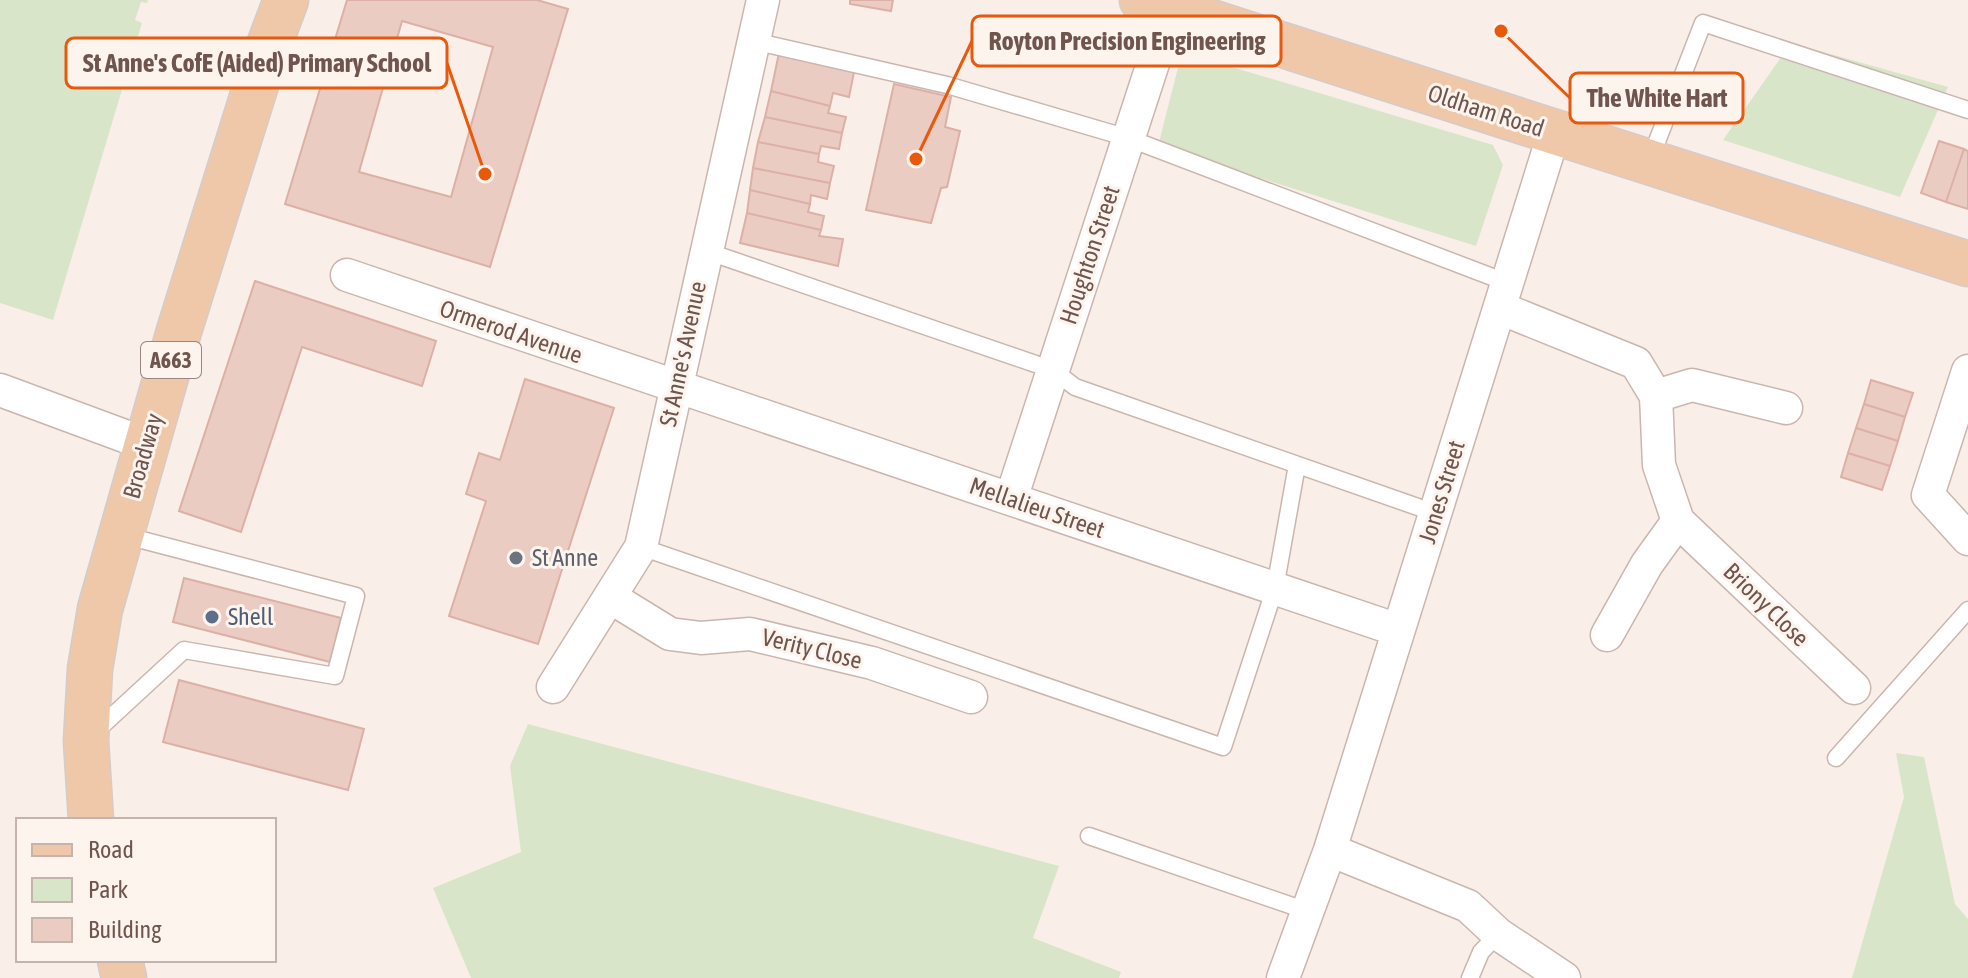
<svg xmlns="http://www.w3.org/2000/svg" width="1968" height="978" viewBox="0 0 1968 978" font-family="'Asap Condensed',sans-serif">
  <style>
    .green { fill: #d9e5c8 }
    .building { fill: #ebccc3; stroke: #dcb0a6; stroke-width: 2; fill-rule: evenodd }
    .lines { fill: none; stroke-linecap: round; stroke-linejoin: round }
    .service-casing { stroke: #cab6af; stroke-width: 19 }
    .minor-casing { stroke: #cab6af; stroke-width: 35 }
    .primary-casing { stroke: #d4ccca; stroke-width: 47 }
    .service { stroke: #fff; stroke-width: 16 }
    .minor { stroke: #fff; stroke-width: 32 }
    .primary { stroke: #efc8a9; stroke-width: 44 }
    .worship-dot { fill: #6b7280; stroke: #fdf4ee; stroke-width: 3 }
    .service-dot { fill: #5c6f8a; stroke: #fdf4ee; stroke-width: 3 }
    .labels { text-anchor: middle; stroke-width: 6; stroke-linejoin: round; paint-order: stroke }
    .shield { fill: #fdf4ee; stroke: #9a857f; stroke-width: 2 }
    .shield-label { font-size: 22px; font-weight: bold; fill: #70554f }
    .street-label { font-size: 24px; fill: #70554f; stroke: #fdf4ee }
    .worship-label { font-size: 24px; fill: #5b616d; stroke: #fdf4ee; text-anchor: start }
    .service-label { font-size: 24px; fill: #4e5e75; stroke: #fdf4ee; text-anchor: start }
    .leader { fill: none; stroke: #e8590c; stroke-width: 3 }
    .callout-dot { fill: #e8590c; stroke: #fdf4ee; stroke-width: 3 }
    .callout { fill: #fdf4ee; stroke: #e8590c; stroke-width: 3 }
    .callout-label { font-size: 26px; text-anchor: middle; font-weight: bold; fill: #70554f }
  </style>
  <rect width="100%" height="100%" fill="#f9efe8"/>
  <path class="green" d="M0,0H148L147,3L141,2L135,20L142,23L53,320L0,303Z
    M1791,43L1948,87L1900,197L1723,140Z
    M1182,52L1493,145L1503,165L1476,246L1158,146Z
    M528,724L1059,866L1033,938L1121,972L1119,978H471L433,888L521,852L510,766Z
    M1896,753L1924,757L1955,904L1968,919V978H1852L1904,797Z"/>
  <path class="building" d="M347,0H537L568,9L490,267L285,204ZM402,21L493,47L451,197L359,172Z
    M850,0H893L891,11L850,4Z
    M779,53L854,72L849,97L833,93L830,106L771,91Z
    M894,84L951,97L945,127L960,131L947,187L941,188L931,223L866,210Z
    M771,91L830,106L828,113L846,117L842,133L765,117Z
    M765,117L842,133L839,149L821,146L819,154L758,142Z
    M1939,141L1964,149L1946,202L1921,193Z
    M758,142L819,154L818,162L834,166L830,183L753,168Z
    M1964,149L1968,151V209L1946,202Z
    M753,168L830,183L827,199L811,195L810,204L750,190Z
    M750,190L810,204L808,212L824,216L821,230L747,213Z
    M747,213L821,230L819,236L843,239L838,266L740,243Z
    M255,281L436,341L422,386L302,347L241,532L179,511Z
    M525,379L614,408L538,644L449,616L486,501L466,494L479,453L500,460Z
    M1871,380L1913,393L1905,417L1864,404Z
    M1864,404L1905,417L1898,441L1856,428Z
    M1856,428L1898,441L1890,466L1848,453Z
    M1848,453L1890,466L1882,490L1841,477Z
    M184,578L341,618L330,662L173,622Z
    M179,680L364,729L348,790L163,742Z"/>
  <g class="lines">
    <defs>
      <path id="service" d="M753,41L947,85L1128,138L1508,283
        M1649,162L1703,23L1968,110
        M706,251L1053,370L1075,387L1435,513
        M641,547L1223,747L1275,588L1297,465
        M95,732L184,650L335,676L356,596L123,535
        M1836,758L1968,610
        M1089,836L1307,911
        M1470,978L1481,952L1498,934"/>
      <path id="minor" d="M347,275L1398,630
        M1500,308L1636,363L1656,396L1659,465L1678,521L1854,688
        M1968,371L1928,495L1968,539
        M0,390L146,444
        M1656,396L1692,385L1786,408
        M1011,499L1170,11
        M610,597L670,634L701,638L750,634L872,663L971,697
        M1607,635L1647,564L1678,521
        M553,687L641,547L763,0
        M1330,850L1554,133
        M1283,978L1330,850L1468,906L1498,934L1564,978"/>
      <path id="primary" d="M1142,0L1968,264
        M91,820L86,741L90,669L100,609L179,331L265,56L286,0
        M120,960L124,978"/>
    </defs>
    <use href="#service" class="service-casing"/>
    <use href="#minor" class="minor-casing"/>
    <use href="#primary" class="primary-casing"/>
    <use href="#service" class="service"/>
    <use href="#minor" class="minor"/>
    <use href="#primary" class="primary"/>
  </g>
  <circle class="worship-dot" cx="516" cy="558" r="8"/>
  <circle class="service-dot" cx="212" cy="617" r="8"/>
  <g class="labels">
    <rect class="shield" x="141" y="342" width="60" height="36" rx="6"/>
    <g class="shield-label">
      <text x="171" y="368">A663</text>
    </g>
    <g class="street-label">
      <text transform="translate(1486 111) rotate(18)" y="8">Oldham Road</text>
      <text transform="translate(1090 255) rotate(-72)" y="8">Houghton Street</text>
      <text transform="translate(511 332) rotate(19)" y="8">Ormerod Avenue</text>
      <text transform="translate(683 354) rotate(-78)" y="8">St Anne's Avenue</text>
      <text transform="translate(143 456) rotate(-74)" y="8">Broadway</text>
      <text transform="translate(1442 492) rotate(-73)" y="8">Jones Street</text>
      <text transform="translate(1037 508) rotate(19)" y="8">Mellalieu Street</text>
      <text transform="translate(1766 605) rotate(44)" y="8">Briony Close</text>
      <text transform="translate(812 649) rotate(14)" y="8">Verity Close</text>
    </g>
    <g class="worship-label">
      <text x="532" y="566">St Anne</text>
    </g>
    <g class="service-label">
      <text x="228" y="625">Shell</text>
    </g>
  </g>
  <path class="leader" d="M916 159L972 41M485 174L447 63M1501 31L1570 98"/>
  <g class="callout-dot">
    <circle cx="916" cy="159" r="8"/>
    <circle cx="485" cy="174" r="8"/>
    <circle cx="1501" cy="31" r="8"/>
  </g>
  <g class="callout">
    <rect x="972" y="16" width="309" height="50" rx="8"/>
    <rect x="66" y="38" width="381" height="50" rx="8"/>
    <rect x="1570" y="73" width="173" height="50" rx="8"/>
  </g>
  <g class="callout-label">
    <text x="1127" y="50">Royton Precision Engineering</text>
    <text x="257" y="72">St Anne's CofE (Aided) Primary School</text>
    <text x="1657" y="107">The White Hart</text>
  </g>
  <rect x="16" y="818" width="260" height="144" fill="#fdf4ee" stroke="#c5b4ae" stroke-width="2"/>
  <rect x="32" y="844" width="40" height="12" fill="#efc8a9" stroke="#c5b4ae" stroke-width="2"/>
  <text x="88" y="858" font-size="24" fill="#70554f">Road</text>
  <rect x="32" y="878" width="40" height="24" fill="#d9e5c8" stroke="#c5b4ae" stroke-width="2"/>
  <text x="88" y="898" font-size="24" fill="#70554f">Park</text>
  <rect x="32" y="918" width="40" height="24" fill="#ebccc3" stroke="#c5b4ae" stroke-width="2"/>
  <text x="88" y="938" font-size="24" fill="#70554f">Building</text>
</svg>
